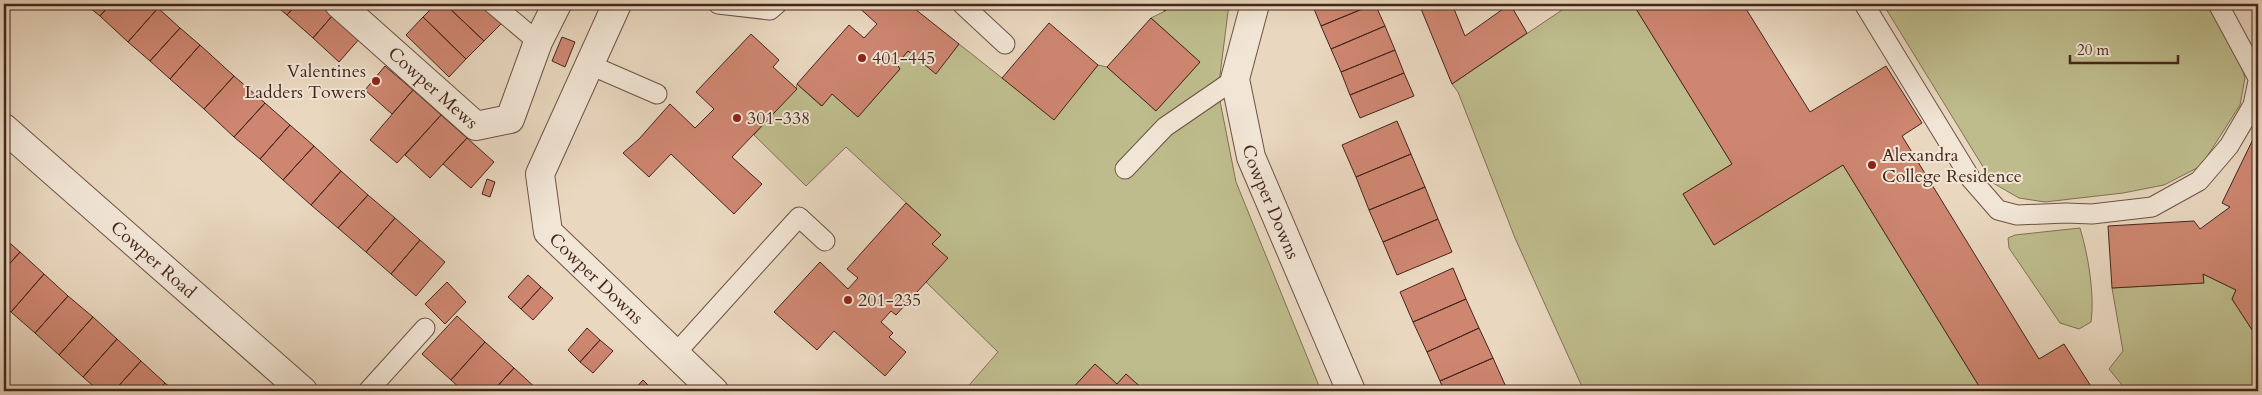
<svg xmlns="http://www.w3.org/2000/svg" width="2262" height="395" viewBox="0 0 2262 395" font-family="Cardo,serif">
  <style>
    .green { fill: #bebc8c; stroke: #817154 }
    .building { fill: #ce8671; stroke: #44261b }
    .lines { fill: none; stroke-linecap: round; stroke-linejoin: round }
    .lane-casing { stroke: #6d5244; stroke-width: 21 }
    .street-casing { stroke: #6d5244; stroke-width: 30 }
    .lane { stroke: #f1e5d5; stroke-width: 19 }
    .street { stroke: #f1e5d5; stroke-width: 28 }
    .poi-dot { fill: #8f2418; stroke: #f1e5d5; stroke-width: 2 }
    .labels { text-anchor: middle; stroke-width: 4; stroke-linejoin: round; paint-order: stroke }
    .poi-label { font-size: 18px; fill: #44261b; stroke: #f1e5d5; text-anchor: start }
    .street-label { font-size: 18px; fill: #44261b; stroke: #f1e5d5 }
  </style>
  <rect width="100%" height="100%" fill="#e9d7bf"/>
  <filter id="stains"><feTurbulence type="fractalNoise" baseFrequency=".004" numOctaves="4"/><feColorMatrix values="0 0 0 0 .2 0 0 0 0 .09 0 0 0 0 .02 0 0 0 .5 -.17"/></filter>
  <radialGradient id="worn" r=".72"><stop offset=".6" stop-color="#630" stop-opacity="0"/><stop offset="1" stop-color="#630" stop-opacity=".3"/></radialGradient>
  <path class="green" d="M1171,4H1229L1218,91L1236,182L1321,391H1145L1126,374L1117,384L1095,364L1070,391H964L998,352L926,282L947,258L932,244L941,235L846,147L806,186L754,135L796,89L797,84L821,106L832,94L858,117L900,69L897,64L908,51L936,73L959,44L1054,119L1098,65L1107,67L1156,111L1200,62L1151,18L1165,11Z
    M1571,4H1633L1732,164L1683,194L1714,245L1843,165L1982,391H1584L1515,238L1458,92L1452,84Z
    M1883,4H2209L2235,47L2245,78L2240,105L2201,166L2164,185L2123,193L2045,202L2019,198L1993,183Z
    M2080,228C2088,254 2095,295 2091,322L2079,329L2060,323L2009,248L2008,238L2015,235Z
    M2203,274L2236,290L2232,299L2258,339V391H2127L2109,369L2123,351L2112,288L2203,283Z"/>
  <path class="building" d="M85,4H111L100,16Z
    M111,4H153L158,8L128,42L100,16Z
    M274,4H297L287,15Z
    M297,4H321L333,15L313,38L287,15Z
    M436,4H445L484,41L466,59L423,17Z
    M445,4H480L501,24L484,41Z
    M855,4H911L910,5L959,44L936,74L908,51L897,64L900,69L858,117L832,94L822,106L797,84L849,25L864,38L877,24Z
    M1156,4H1171L1165,11Z
    M1312,4H1374L1321,26Z
    M1375,4L1385,26L1331,49L1321,26Z
    M1419,4H1452L1465,36L1510,4L1527,33L1452,84Z
    M1633,4H1743L1810,112L1886,66L1922,123L1902,136L2039,359L2064,344L2094,391H1982L1843,165L1714,245L1683,194L1732,164Z
    M158,8L180,28L150,61L128,42Z
    M333,15L360,38L339,62L313,38Z
    M423,17L466,59L449,77L406,35Z
    M1151,18L1200,62L1156,111L1107,67Z
    M1049,23L1098,65L1054,120L1002,78Z
    M1385,26L1395,50L1341,72L1331,49Z
    M180,28L200,45L170,79L150,61Z
    M751,34L779,60L773,67L797,89L732,157L762,184L734,214L671,154L649,177L623,153L639,139L670,104L695,128L714,109L696,92Z
    M562,37L575,42L565,67L552,61Z
    M200,45L234,76L204,109L170,79Z
    M1395,50L1404,73L1350,95L1341,72Z
    M385,66L413,90L392,114L365,90Z
    M1404,73L1414,96L1360,118L1350,95Z
    M234,76L265,103L234,137L204,109Z
    M413,90L441,115L397,163L370,140Z
    M265,103L290,125L260,159L234,137Z
    M441,115L467,138L430,178L405,155Z
    M1397,121L1411,154L1356,177L1342,145Z
    M290,125L314,146L283,180L260,159Z
    M2258,129V339L2232,299L2236,290L2203,274L2204,283L2112,288L2108,226L2194,221L2200,229L2230,207L2222,203Z
    M467,138L494,162L471,188L443,164Z
    M314,146L341,171L311,205L283,180Z
    M1411,154L1425,187L1369,210L1356,177Z
    M341,171L368,195L338,228L311,205Z
    M487,179L495,182L490,197L482,194Z
    M1425,187L1438,219L1383,242L1369,210Z
    M368,195L395,218L366,252L338,228Z
    M906,203L941,235L932,244L948,258L896,315L891,311L881,322L893,333L889,337L906,352L885,376L834,331L817,350L774,312L820,262L848,289L858,278L847,269Z
    M395,218L420,240L391,274L366,252Z
    M1438,219L1452,252L1397,275L1383,242Z
    M4,238L20,252L4,270Z
    M420,240L445,262L416,296L391,274Z
    M20,252L44,274L11,312L4,305V270Z
    M1453,268L1466,299L1413,322L1400,292Z
    M44,274L68,296L35,333L11,312Z
    M528,275L541,287L521,309L508,297Z
    M447,282L466,302L445,324L425,304Z
    M541,287L553,298L533,320L521,309Z
    M68,296L93,317L59,355L35,333Z
    M1466,299L1479,328L1427,352L1413,322Z
    M457,316L485,342L451,380L422,354Z
    M93,317L117,339L83,377L59,355Z
    M587,328L600,340L580,362L568,350Z
    M1479,328L1493,358L1440,381L1427,352Z
    M117,339L141,361L114,391H99L83,377Z
    M600,340L613,351L593,373L580,362Z
    M485,342L514,368L493,391H463L451,380Z
    M1493,358L1506,387L1497,391H1444L1440,381Z
    M141,361L165,383L157,391H114Z
    M1095,364L1117,384L1126,374L1145,391H1070Z
    M514,368L539,391H493Z
    M643,380L654,391H633Z
    M165,383L175,391H157Z"/>
  <g class="lines">
    <defs>
      <path id="lane" d="M493,4L538,42
        M718,4L770,10L777,4
        M962,4L1005,44
        M1864,4L1971,179L1998,210L2017,215L2066,213L2092,214L2152,207L2199,181L2229,146L2253,105L2258,81
        M2218,4L2258,78
        M588,64L657,94
        M1125,169L1165,127L1235,79
        M676,353L799,217L825,241
        M368,391L425,328"/>
      <g id="street">
        <path id="s1" d="M339,4L476,126L510,119L538,42L557,4"/>
        <path id="s2" d="M617,4L540,174L548,232L714,391"/>
        <path id="s3" d="M1255,4L1235,79L1251,157L1351,391"/>
        <path id="s4" d="M4,128L303,391"/>
      </g>
    </defs>
    <use href="#lane" class="lane-casing"/>
    <use href="#street" class="street-casing"/>
    <use href="#lane" class="lane"/>
    <use href="#street" class="street"/>
  </g>
  <g class="poi-dot">
    <circle cx="862" cy="58" r="5"/>
    <circle cx="376" cy="81" r="5"/>
    <circle cx="737" cy="118" r="5"/>
    <circle cx="1872" cy="165" r="5"/>
    <circle cx="848" cy="300" r="5"/>
  </g>
  <g class="labels">
    <g class="poi-label">
      <text x="872" y="64">401-445</text>
      <text x="366" y="77" text-anchor="end">Valentines<tspan x="366" dy="21">Ladders Towers</tspan></text>
      <text x="747" y="124">301-338</text>
      <text x="1882" y="161">Alexandra<tspan x="1882" dy="21">College Residence</tspan></text>
      <text x="858" y="306">201-235</text>
    </g>
    <g class="street-label">
      <text dy="6" stroke="none"><textPath href="#s1" startOffset="126">Cowper Mews</textPath></text>
      <text dy="6" stroke="none"><textPath href="#s3" startOffset="206">Cowper Downs</textPath></text>
      <text dy="6" stroke="none"><textPath href="#s4" startOffset="199">Cowper Road</textPath></text>
      <text dy="6" stroke="none"><textPath href="#s2" startOffset="312">Cowper Downs</textPath></text>
    </g>
  </g>
  <rect width="2262" height="395" fill="none" stroke="#e9d7bf" stroke-width="20"/>
  <rect x="5" y="5" width="2252" height="385" fill="none" stroke="#44261b" stroke-width="2.5"/>
  <rect x="10" y="10" width="2242" height="375" fill="none" stroke="#44261b"/>
  <path d="M2070 55v8h108v-8" fill="none" stroke="#44261b" stroke-width="2.5"/>
  <text x="2077" y="55" font-size="15" fill="#44261b" stroke="#f1e5d5" stroke-width="4" paint-order="stroke">20 m</text>
  <rect width="100%" height="100%" filter="url(#stains)"/>
  <rect width="100%" height="100%" fill="url(#worn)"/>
</svg>
